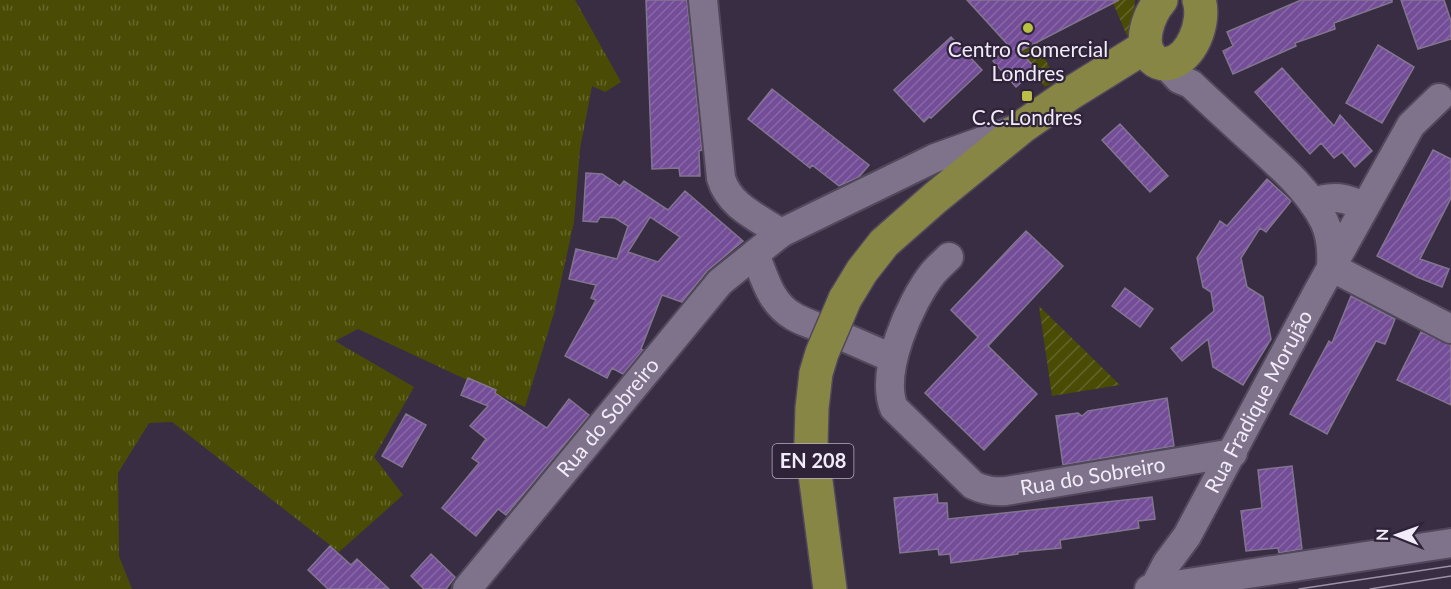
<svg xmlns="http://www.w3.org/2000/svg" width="1451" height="589" viewBox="0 0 1451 589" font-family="Lato,sans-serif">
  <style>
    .grass { fill: url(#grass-tufts) }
    .garden { fill: url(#garden-furrows) }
    .building { fill: url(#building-hatch); stroke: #82768f; stroke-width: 1.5; fill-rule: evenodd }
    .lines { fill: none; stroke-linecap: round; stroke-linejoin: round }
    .minor-casing { stroke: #52485b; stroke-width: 32 }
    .major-casing { stroke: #52485b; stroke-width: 36 }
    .minor { stroke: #7e738b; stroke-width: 28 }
    .major { stroke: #888645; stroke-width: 33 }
    .tram { stroke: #9b92a5; stroke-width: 1.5 }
    .major-bridge-casing { stroke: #52485b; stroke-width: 36; stroke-linecap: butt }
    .major-bridge { stroke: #888645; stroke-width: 33 }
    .poi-dot { fill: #bbc044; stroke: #2e2338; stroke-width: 2 }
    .labels { text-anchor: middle; stroke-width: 4.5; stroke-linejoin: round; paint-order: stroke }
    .shield { fill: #2e2338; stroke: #b7afc0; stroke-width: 1.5 }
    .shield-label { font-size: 20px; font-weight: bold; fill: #f2ebfa }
    .poi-label { font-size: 21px; fill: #f2ebfa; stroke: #2e2338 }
    .street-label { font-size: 21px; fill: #f2ebfa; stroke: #2e2338 }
  </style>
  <defs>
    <pattern id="grass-tufts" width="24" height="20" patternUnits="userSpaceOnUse" patternTransform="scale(1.5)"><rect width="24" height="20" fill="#4a4c05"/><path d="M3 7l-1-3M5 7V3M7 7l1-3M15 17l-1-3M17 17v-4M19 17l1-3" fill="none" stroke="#65662a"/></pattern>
    <pattern id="garden-furrows" width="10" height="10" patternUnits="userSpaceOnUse" patternTransform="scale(1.5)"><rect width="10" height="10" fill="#4a4c05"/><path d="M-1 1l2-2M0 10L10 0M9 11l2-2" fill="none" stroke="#65662a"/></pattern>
    <pattern id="building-hatch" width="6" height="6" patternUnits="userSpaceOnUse" patternTransform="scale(1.5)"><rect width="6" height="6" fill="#744d98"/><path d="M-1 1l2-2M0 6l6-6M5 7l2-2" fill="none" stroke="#8867a7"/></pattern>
  </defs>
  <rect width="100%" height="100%" fill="#382d43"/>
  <path class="grass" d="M0,0H575L621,82L605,92L592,86L580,149L574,222L554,313L525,407L358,329L335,341L414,387L374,457L403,495L339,552L172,422L149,423L118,473L119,556L132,589H0Z"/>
  <path class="garden" d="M1119,0H1135L1134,13L1127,36L1113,3Z
    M1037,42L1056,81L1045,87L1016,53Z
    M1039,306L1120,385L1052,396Z"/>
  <path class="building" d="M646,0H687L702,150L699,151L700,176H680L679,168L652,169Z
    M967,0H1119L1020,51L1036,69L1016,87L993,61L1009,46Z
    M1301,0H1392V2L1334,23L1335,29L1295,43L1296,46L1233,74L1223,51L1233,46L1227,32Z
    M1401,0H1444L1451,21V39L1418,49Z
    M951,37L982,70L931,118L929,117L924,122L894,90Z
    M1378,45L1414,67L1382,123L1346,103Z
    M1282,68L1334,126L1340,115L1372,151L1355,167L1342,152L1334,158L1321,143L1310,154L1255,92Z
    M772,89L869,165L859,177L839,186L812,165L810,168L748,119Z
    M1120,124L1168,176L1150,192L1102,140Z
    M1433,150L1451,159V198L1420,259L1449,269L1442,287L1417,277L1377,256Z
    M586,173L602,174L620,186L624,181L668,210L685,191L743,241L707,271L682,302L662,295L641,349L643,350L623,374L612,368L607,378L565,356L596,300L591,298L596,285L569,279L576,249L617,259L628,226L615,218L600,217L597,222L583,221ZM650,217L680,237L658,262L628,252Z
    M1267,179L1291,201L1266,232L1260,228L1241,258L1247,287L1263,297L1271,339L1243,385L1213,367L1208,339L1182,361L1171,348L1214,311L1211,292L1203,287L1197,258L1220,221L1227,226Z
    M1026,231L1063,266L988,346L1037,394L984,450L925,393L978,337L951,310Z
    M1125,288L1153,309L1140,327L1112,306Z
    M1351,296L1395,319L1385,344L1376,341L1327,434L1290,414L1329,341L1332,343Z
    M1421,332L1451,345V405L1397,380Z
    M468,378L496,390L495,393L547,428L569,399L589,415L506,515L498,509L476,536L442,508L479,463L472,458L486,439L470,426L488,406L461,395Z
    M1167,398L1174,446L1063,465L1056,416L1078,413L1082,416L1088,411Z
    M406,414L426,425L402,467L382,456Z
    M1292,466L1302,549L1279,553L1278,548L1246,551L1241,511L1262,508L1258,470Z
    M937,494L938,503H947L948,519L1152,497L1155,519L1138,521L1139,528L1060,540L1061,548L1018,552V554L976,560L951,563L950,554L939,555L938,549L900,553L894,498Z
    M330,546L351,565L357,559L389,589H328L308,570Z
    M431,554L455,577L446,589H424L411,576Z"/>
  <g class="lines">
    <defs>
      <g id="minor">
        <path d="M703,0L721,178C729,206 757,217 781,233"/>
        <path d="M1165,64L1179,79L1191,84C1212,104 1234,124 1256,144C1281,167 1309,191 1324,221C1331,235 1332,251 1331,267"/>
        <path d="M1313,203C1332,194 1347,198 1364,207"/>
        <path d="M755,254C764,276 770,303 793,316C799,320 808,323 815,326"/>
        <path id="s1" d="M949,257C944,262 938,267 933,273C910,302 879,372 894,408L973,485C985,491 994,492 1006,491L1233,453"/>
        <path d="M1331,267L1451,329"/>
        <path d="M846,338L892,358"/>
        <path id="s2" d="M1154,588L1167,563L1187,536L1317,293L1411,125L1439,98"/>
        <path id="s3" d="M467,589L720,282L781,233L935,158L1013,130"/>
        <path d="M1149,589L1451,543"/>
      </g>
      <path id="major" d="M1161,0C1149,14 1137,44 1153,59C1157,63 1161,64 1166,64C1192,61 1206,21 1199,0
        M845,299L862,271L884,243L935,198L1022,127L1071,93L1145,47
        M816,373L812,408L811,443L830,589"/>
    </defs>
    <use href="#minor" class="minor-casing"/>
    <use href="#major" class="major-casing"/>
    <use href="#minor" class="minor"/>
    <use href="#major" class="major"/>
    <path class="tram" d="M1299,589L1451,566
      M1370,589L1451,576"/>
    <defs>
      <path id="major-bridge" d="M816,373L822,353L845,299"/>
    </defs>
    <use href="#major-bridge" class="major-bridge-casing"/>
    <use href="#major-bridge" class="major-bridge"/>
  </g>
  <g class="poi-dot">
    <circle cx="1028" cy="28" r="6"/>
    <rect x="1021" y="90" width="12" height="12" rx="3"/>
  </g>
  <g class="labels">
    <rect class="shield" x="772.5" y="444" width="81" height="34" rx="4.5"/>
    <g class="shield-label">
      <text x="813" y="468">EN 208</text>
    </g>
    <g class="poi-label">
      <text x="1028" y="57">Centro Comercial<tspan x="1028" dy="24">Londres</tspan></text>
      <text x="1027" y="125">C.C.Londres</text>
    </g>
    <g class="street-label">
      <text dy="7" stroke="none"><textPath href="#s2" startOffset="214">Rua Fradique Morujão</textPath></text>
      <text dy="7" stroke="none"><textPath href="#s3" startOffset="222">Rua do Sobreiro</textPath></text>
      <text dy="7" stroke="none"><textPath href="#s1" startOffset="400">Rua do Sobreiro</textPath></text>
    </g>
  </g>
  <g transform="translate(1397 535) rotate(271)" stroke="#2e2338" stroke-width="4.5" paint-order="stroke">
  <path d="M0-4.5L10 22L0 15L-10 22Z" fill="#f2ebfa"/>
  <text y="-9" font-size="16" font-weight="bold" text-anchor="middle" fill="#f2ebfa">N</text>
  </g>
</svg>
